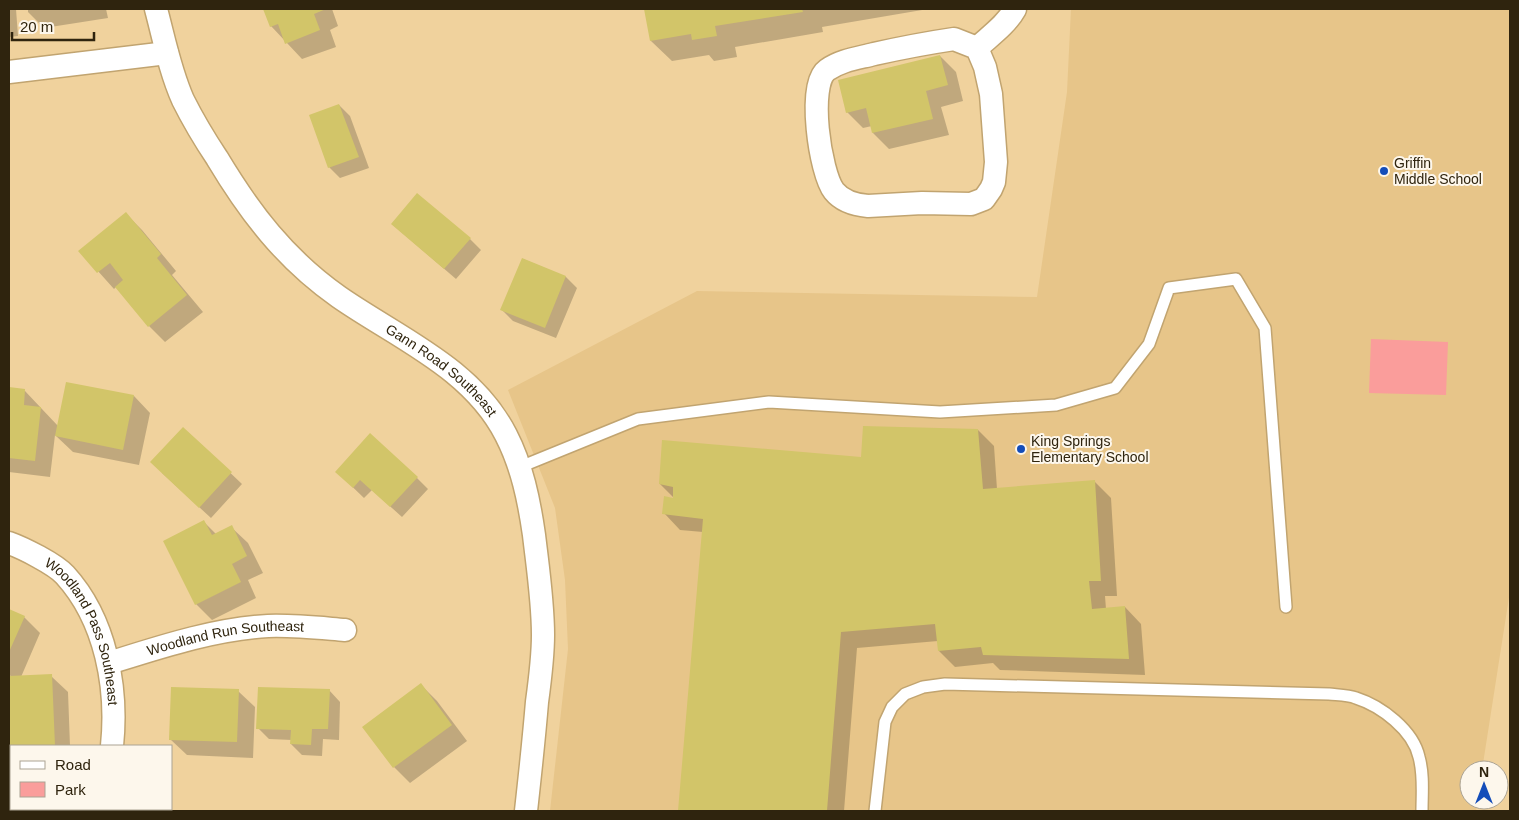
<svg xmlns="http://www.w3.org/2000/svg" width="1519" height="820" viewBox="0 0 1519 820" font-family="Arial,sans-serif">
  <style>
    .built { fill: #e7c589 }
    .green { fill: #fa9d9b }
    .shadow { fill: #0003 }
    .building { fill: #d2c569 }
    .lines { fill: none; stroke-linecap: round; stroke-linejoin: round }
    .service-casing { stroke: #c1a470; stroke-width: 14 }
    .minor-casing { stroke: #c1a470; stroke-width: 25 }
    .service { stroke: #fff; stroke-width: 11 }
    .minor { stroke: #fff; stroke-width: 22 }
    .poi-dot { fill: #144db9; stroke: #fdf7ec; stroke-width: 2 }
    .labels { text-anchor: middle; stroke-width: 4; stroke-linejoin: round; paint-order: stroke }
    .poi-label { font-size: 14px; fill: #2f240e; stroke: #fdf7ec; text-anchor: start }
    .street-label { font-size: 14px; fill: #2f240e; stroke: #fdf7ec }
  </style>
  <rect width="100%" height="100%" fill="#f0d29d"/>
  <path class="built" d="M1071,9H1510V591L1482,770H1469V800H1478L1476,811H550L568,649L565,580L555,508L508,390L697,291L1037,297L1067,92Z"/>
  <path class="green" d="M1371,339L1448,342L1446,395L1369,393Z"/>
  <path class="shadow" d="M9,9H16L18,36L9,37Z
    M28,9H106L108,18L44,28L28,12Z
    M264,9H332L338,26L330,30L336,47L302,59L271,26Z
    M646,9H928L822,27L823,32L735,47L737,57L714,61L709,55L672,61L651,41Z
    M940,56L956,72L963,101L941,107L949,135L889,149L873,133L872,126L863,128L847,112Z
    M339,105L350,116L369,168L340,178L329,167Z
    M126,214L142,230L176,271L172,275L203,312L165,342L149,326L116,287L114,289L80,251Z
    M392,224L470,239L481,250L456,279Z
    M523,259L566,277L577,288L556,338L513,321L502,310Z
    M9,389L25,391L58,426L134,396L150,413L139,465L73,452L55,435L50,477L9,472Z
    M183,428L242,484L211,518L162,473Z
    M978,430L994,446L997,489L1095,482L1111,498L1117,596H1105L1106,609L1125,607L1141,624L1145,675L1000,670L993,663L955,667L939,651L938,641L857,648L844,811H680L703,532L680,530L664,513L675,499L660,484L862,458Z
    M337,472L417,478L428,489L402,517L372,490L364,498Z
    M204,522L216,534L231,527L248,543L263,573L248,580L256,598L212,620L196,604Z
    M9,611L24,617L40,633L21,677L51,676L68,692L70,746H11V753L9,751V677H13L9,675Z
    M421,685L437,701L467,741L410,783L394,767Z
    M329,690L340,702L339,740L323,739L322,756L302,755L291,744L292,740L269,739L258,728Z
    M238,691L255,707L253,758L187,755L170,739Z"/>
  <path class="building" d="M263,9H326L314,14L320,30L285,44L278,24L270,27Z
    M644,9H802L803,12L715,26L717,36L692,40L691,34L650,41Z
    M940,55L948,85L926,91L933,119L872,133L866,108L846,113L838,80Z
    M339,104L359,157L328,168L309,115Z
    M417,193L471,238L444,269L391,224Z
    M126,212L161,254L157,258L187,295L148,327L115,287L123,280L110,263L97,273L78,251Z
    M522,258L566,276L545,328L500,310Z
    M66,382L134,395L123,450L55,436Z
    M9,387L25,389L24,405L41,407L35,461L9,458Z
    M863,426L978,429L983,489L1095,480L1101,581H1089L1092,609L1125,606L1129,659L983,655L981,647L938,651L935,624L841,632L827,811H678L703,519L662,514L664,496L673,498V487L659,484L662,440L861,457Z
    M183,427L232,472L199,508L150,462Z
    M370,433L418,477L390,507L360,480L353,488L335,472Z
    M204,520L212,535L232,525L247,556L232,564L241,582L195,605L163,541Z
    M9,609L25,616L9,652Z
    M52,674L55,746H11L9,748V676Z
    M421,683L452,725L393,768L362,727Z
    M171,687L239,689L237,742L169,740Z
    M258,687L330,689L328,729H312L311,745L290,744L291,730L256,729Z"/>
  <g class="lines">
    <defs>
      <path id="service" d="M520,467L638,419L769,402L940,412L1056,405L1115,388L1149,344L1169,288L1236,279L1265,328L1286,607
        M875,811L885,722L892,707L905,694L923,687L945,684L1329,694C1338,695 1348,695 1356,698C1381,706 1413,730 1419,757C1424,775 1422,793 1422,811"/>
      <g id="minor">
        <path id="s1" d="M156,9C164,39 170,71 183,100C193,120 205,140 217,158C250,213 285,259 339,297C398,338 472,368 506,435C522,466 529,500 534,535C538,569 543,602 543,635C543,657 540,680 537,702C534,738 530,775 526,811"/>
        <path d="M954,39L977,48L985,67L991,94L996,162L994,182L991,189L984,199L971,204L922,203L868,206C856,205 842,201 834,191C820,173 807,84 827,70C841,60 859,58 874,54C901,48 927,43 954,39Z"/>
        <path d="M977,48C990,36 1006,25 1015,9"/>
        <path d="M9,72L167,53"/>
        <path id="s2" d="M9,543C23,548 55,564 65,575C106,620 118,688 112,746"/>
        <path id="s3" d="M109,663C160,647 214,629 268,626C293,625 320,628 345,630"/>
        <path d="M104,811L105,809"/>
      </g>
    </defs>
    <use href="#service" class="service-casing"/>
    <use href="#minor" class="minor-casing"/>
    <use href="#service" class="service"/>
    <use href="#minor" class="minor"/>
  </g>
  <g class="poi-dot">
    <circle cx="1384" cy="171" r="5"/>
    <circle cx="1021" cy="449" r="5"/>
  </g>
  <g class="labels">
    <g class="poi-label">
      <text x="1394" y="168">Griffin<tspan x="1394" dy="16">Middle School</tspan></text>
      <text x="1031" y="446">King Springs<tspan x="1031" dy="16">Elementary School</tspan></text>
    </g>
    <g class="street-label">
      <text dy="5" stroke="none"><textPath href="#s1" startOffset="475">Gann Road Southeast</textPath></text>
      <text dy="5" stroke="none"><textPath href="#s2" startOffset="124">Woodland Pass Southeast</textPath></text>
      <text dy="5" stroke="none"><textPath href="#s3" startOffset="120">Woodland Run Southeast</textPath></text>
    </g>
  </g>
  <rect width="1519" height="820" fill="none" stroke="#2f240e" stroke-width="20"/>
  <rect x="10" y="745" width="162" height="65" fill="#fdf7ec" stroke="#aba393"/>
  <rect x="20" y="761" width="25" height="8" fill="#ffffff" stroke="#aba393"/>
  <text x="55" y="770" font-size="15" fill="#2f240e">Road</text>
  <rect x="20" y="782" width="25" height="15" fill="#fa9d9b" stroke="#aba393"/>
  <text x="55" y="795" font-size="15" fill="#2f240e">Park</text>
  <g transform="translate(1484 785)"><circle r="24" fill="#fdf7ec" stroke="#aba393"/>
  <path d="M0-4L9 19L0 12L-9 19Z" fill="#144db9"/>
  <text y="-8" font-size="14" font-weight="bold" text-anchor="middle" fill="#2f240e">N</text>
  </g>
  <path d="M12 32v8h82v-8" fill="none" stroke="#2f240e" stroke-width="2.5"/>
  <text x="20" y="32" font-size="15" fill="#2f240e" stroke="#fdf7ec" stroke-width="4" paint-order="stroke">20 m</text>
</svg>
